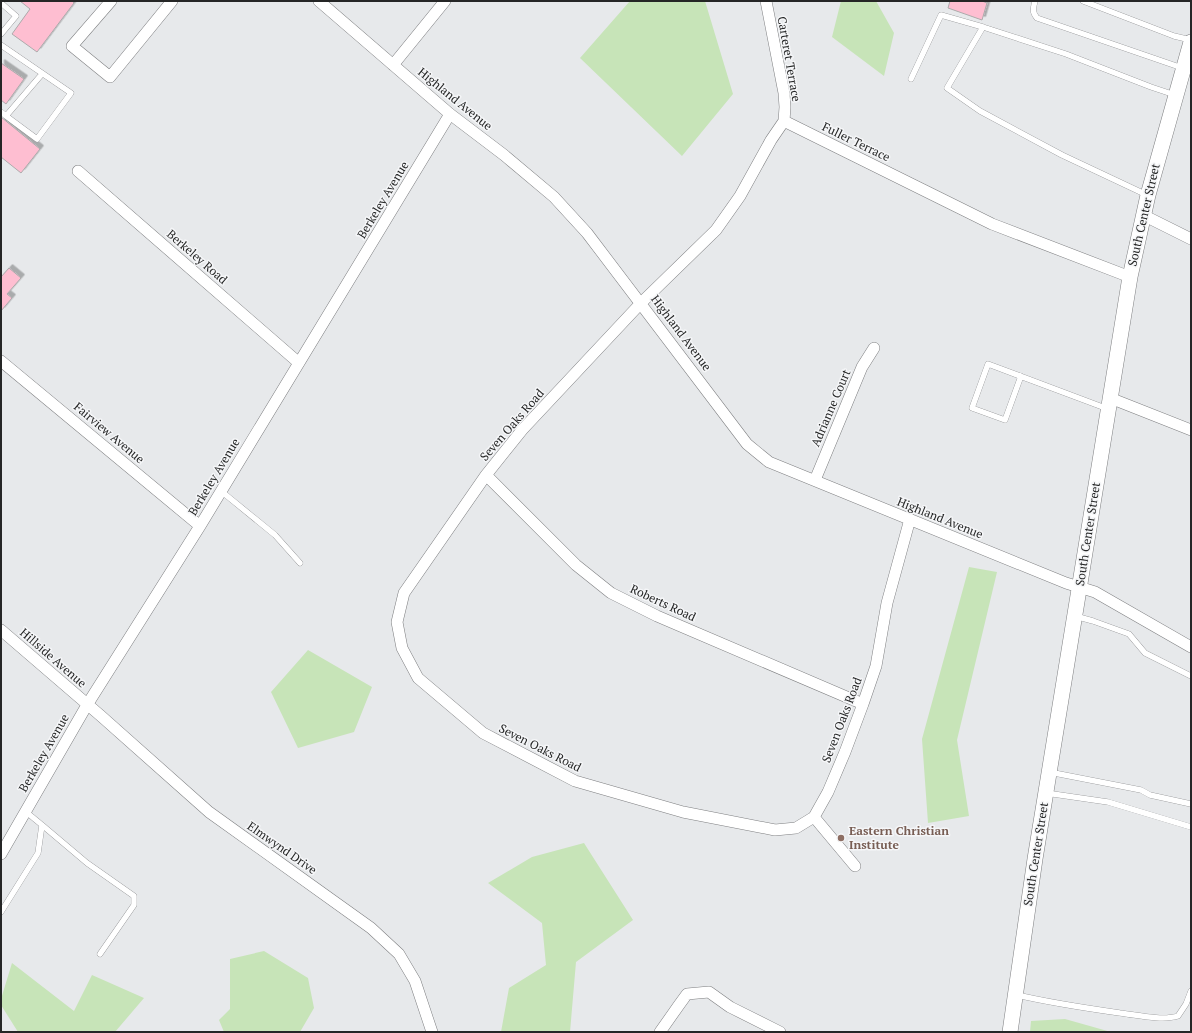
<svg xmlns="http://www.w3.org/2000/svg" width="1192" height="1033" viewBox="0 0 1192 1033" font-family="'PT Serif',serif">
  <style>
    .green { fill: #c7e4b8 }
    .building { fill: #febed1; stroke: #adaaab; filter: url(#shadow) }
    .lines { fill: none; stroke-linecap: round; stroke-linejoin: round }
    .service-casing { stroke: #7e7f81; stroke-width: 6 }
    .minor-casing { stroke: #7e7f81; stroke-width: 12 }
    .secondary-casing { stroke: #7e7f81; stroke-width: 16 }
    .service { stroke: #fff; stroke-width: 5.5 }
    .minor { stroke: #fff; stroke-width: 11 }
    .secondary { stroke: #fff; stroke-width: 15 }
    .education-dot { fill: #8d6e63; stroke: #f5f6f8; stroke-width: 1.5 }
    .labels { text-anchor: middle; stroke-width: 3; stroke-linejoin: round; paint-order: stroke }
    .street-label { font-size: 12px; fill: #252626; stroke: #f5f6f8 }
    .education-label { font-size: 12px; font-weight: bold; fill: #785e54; stroke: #f5f6f8; text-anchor: start }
  </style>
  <defs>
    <filter id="shadow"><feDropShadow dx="3.5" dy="-3.5" stdDeviation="0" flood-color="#0004"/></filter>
  </defs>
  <rect width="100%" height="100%" fill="#e7e9eb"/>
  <path class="green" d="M630,1H705L733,94L682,156L580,58Z
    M841,1H876L894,33L884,76L832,37Z
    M969,567L997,572L957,740L969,816L928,823L922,739Z
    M308,650L372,687L354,732L298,748L271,692Z
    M584,843L633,920L576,962L570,1032H501L509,988L546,965L542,923L488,883L532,857Z
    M264,951L308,978L314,1008L300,1032H224L219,1020L230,1009V959Z
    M12,963L74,1011L92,975L144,998L115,1032H18L1,1005V999Z
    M1065,1019L1111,1032H1030L1031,1021Z"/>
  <path class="building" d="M20,1H72L74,3L37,52L12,34L30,9Z
    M950,1H982L987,3L982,20L948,8Z
    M1,63L24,79L6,104L1,100Z
    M1,117L40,149L21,173L1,157Z
    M9,268L21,278L7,294L12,298L1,311V277Z"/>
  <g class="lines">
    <defs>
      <path id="service" d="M1035,1C1033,9 1032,12 1037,18L1191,71
        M1083,1L1174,36L1191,40
        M1,3L16,16L1,34
        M1,45L71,93L37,139L6,116L42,74
        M911,79L941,15L983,27
        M1,112L6,116
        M1147,195L1062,155L980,111L947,88L983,27L1066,54L1151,87L1175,95
        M1021,376L1005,420L972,408L988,364L1108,409
        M221,491L275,535L300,563
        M1075,616L1093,621L1129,634L1145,653L1191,676
        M1049,772L1141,790L1150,795L1191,804
        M1046,793L1108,802L1191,827
        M42,825L87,863L134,896V905L100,954
        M1,912L38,853L42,825L25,811
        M1017,995C1051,1003 1085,1008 1120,1013C1137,1015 1162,1021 1178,1016L1186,1004L1191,991"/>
      <path id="minor" d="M111,1L72,46L110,77L172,1
        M319,1L450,114L504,155L554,197L587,233L747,444L769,462L1066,583L1095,592L1191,647
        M766,1L784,93L785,107L784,121
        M393,65L445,1
        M784,121L771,140L740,196L716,230L641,303L522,430L486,475L404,593L397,622L402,648L418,678L483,733L575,781L683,812L775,830L796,828L814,817L828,792L845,752L863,704L876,666L887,603L910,519
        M784,121L992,224L1130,277
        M78,171L299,363
        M1143,215L1191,239
        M1,361L200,526
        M1110,398L1191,430
        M486,475L576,565L611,593L657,616L863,704
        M815,480L862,367L874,348
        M1,630L101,716L209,812L371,928L399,954L415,981L432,1032
        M814,817L855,866
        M1,854L87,705L200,526L450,114
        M660,1032L679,1005L687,994L709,992L730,1007L780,1032"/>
      <path id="secondary" d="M1010,1032L1035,859L1130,277L1148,195L1191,42"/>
    </defs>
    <use href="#service" class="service-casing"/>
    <use href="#minor" class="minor-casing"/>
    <use href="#secondary" class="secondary-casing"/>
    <use href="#service" class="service"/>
    <use href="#minor" class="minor"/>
    <use href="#secondary" class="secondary"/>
  </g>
  <circle class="education-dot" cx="841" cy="838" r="4"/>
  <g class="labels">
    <g class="street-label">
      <text transform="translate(789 59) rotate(80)" y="4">Carteret Terrace</text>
      <text transform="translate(455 99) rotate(39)" y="4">Highland Avenue</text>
      <text transform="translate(856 142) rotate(26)" y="4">Fuller Terrace</text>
      <text transform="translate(383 200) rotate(-59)" y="4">Berkeley Avenue</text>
      <text transform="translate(1144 215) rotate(-77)" y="4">South Center Street</text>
      <text transform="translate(197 257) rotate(41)" y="4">Berkeley Road</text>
      <text transform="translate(681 333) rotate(53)" y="4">Highland Avenue</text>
      <text transform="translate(831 408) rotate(-67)" y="4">Adrianne Court</text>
      <text transform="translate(512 425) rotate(-49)" y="4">Seven Oaks Road</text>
      <text transform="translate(109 433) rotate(40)" y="4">Fairview Avenue</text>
      <text transform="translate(214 477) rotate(-59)" y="4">Berkeley Avenue</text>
      <text transform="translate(940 518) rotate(22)" y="4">Highland Avenue</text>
      <text transform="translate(1088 534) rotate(-81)" y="4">South Center Street</text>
      <text transform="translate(663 603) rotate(25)" y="4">Roberts Road</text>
      <text transform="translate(53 658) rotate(41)" y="4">Hillside Avenue</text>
      <text transform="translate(842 720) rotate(-69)" y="4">Seven Oaks Road</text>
      <text transform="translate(540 748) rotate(27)" y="4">Seven Oaks Road</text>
      <text transform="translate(44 753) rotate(-60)" y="4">Berkeley Avenue</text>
      <text transform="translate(282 848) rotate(35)" y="4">Elmwynd Drive</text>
      <text transform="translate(1036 854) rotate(-81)" y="4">South Center Street</text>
    </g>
    <g class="education-label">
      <text x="849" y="835">Eastern Christian<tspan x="849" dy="14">Institute</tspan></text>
    </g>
  </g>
  <rect width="1192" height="1033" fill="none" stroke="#252626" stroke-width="4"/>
</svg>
